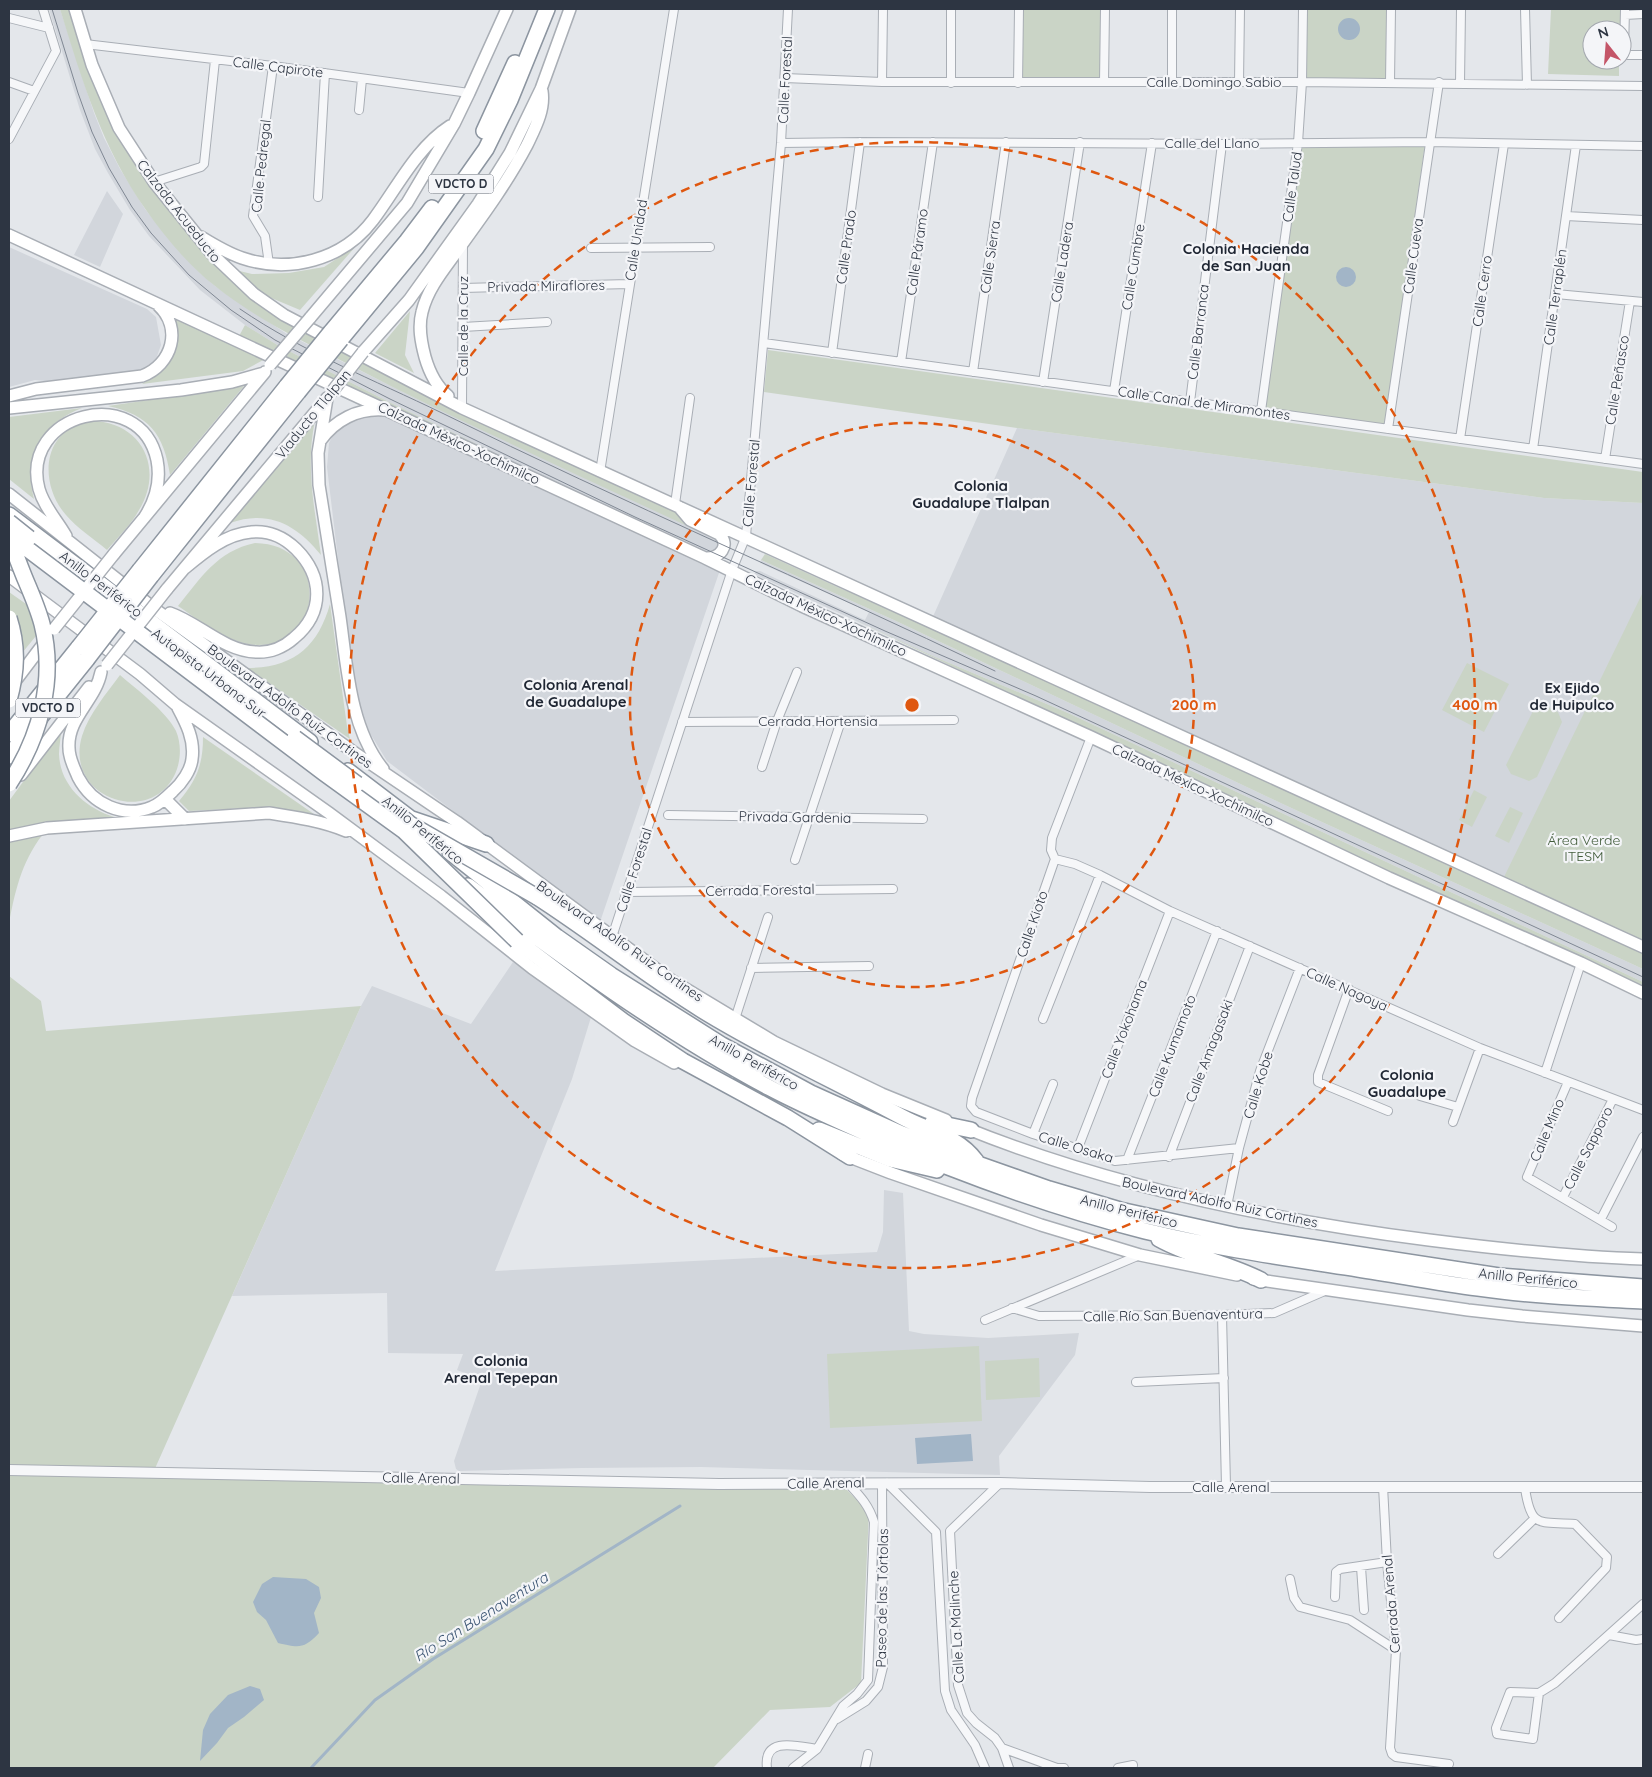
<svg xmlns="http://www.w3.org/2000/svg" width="1652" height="1777" viewBox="0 0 1652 1777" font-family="Quicksand,sans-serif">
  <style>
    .built { fill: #d2d6dc }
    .green { fill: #cad4c6 }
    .water { fill: #a2b5c7 }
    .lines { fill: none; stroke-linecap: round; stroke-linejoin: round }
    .stream { stroke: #a2b5c7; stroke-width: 3 }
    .minor-casing { stroke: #a9aeb5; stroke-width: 10 }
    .tertiary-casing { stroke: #a9aeb5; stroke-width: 12 }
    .secondary-casing { stroke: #a9aeb5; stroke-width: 14 }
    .motorway-casing { stroke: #8c95a0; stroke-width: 18 }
    .minor { stroke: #f6f7f9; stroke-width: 8 }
    .tertiary { stroke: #f6f7f9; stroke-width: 10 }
    .secondary { stroke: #fff; stroke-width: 11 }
    .motorway { stroke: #fff; stroke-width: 15 }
    .tram { stroke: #7f8793; stroke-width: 1 }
    .secondary-bridge-casing { stroke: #a9aeb5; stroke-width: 14; stroke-linecap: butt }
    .motorway-bridge-casing { stroke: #8c95a0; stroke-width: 18; stroke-linecap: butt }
    .secondary-bridge { stroke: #fff; stroke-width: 11 }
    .motorway-bridge { stroke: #fff; stroke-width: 15 }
    .ring { fill: none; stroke: #df570f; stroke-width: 2.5; stroke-dasharray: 9 6 }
    .labels { text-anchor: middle; stroke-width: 4.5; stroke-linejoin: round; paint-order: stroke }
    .shield { fill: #f4f5f8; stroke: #696f79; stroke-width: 1 }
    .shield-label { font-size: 12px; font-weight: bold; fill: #2d3542 }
    .street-label { font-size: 14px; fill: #2d3542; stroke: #f4f5f8 }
    .park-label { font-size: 14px; fill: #425c3b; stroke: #f4f5f8 }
    .neighbourhood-label { font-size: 15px; font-weight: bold; fill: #1f2633; stroke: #f4f5f8 }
    .water-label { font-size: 15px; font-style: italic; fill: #3a5472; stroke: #f4f5f8 }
    .centre { fill: #df570f; stroke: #f4f5f8; stroke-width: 2.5 }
    .ring-label { font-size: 15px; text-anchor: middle; font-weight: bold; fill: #df570f; stroke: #f4f5f8; stroke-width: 4.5; stroke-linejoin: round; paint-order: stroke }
  </style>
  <rect width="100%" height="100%" fill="#e4e7eb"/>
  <path class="built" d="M49,9H60L94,113L104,138L120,169L145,209L165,234L198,271L215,286L287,334L411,396L720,540L712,555L631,519L391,403L279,346L245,325L200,290L149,236L130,210L108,173L95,149L80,110Z
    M107,191L123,214L100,267L74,255Z
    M9,247L147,309L156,317L161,345L155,362L131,376L64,383L35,380L9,387Z
    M363,415H380L721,567L600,922L387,761L368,730L353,684L327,467L329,443L335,431L347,420Z
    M1017,428L1544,498L1643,503V947L931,621Z
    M761,560L896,621L1287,806L1643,969V982L1068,713L935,657L754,574L756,571H760L865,620L869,612L760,563Z
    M513,962L592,1014L572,1079L495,1271L877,1252L883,1232L884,1190L903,1193L909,1331L924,1334L988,1338L1079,1333L1075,1355L999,1456L1000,1475L701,1467L582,1468L459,1471L456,1469L454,1461L482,1380L457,1370L463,1354L388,1353L387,1293L232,1296L361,1006L372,986L471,1024Z"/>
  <path class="green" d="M60,9H72L88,61L156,190L282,317L675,506L722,542C633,501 543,459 454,417C416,399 379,380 342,361C297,339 254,317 215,286C188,265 165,237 146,210C102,148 82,80 60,9Z
    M1022,9H1102L1101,78L1021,77Z
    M1303,9H1390L1388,80H1303Z
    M1551,9H1622L1621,30H1592V60H1619V76L1548,74Z
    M1425,144L1385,425L1264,408L1302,146Z
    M356,246L300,310L257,292L223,267L252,274L289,273L324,267Z
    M410,311L405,355L414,373L375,353Z
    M169,315L265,359L243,371L142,384C173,360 181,355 169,315Z
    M245,325L279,346L391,403L586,497L238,338Z
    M768,350L1643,472V503L1544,498L1017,428L764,392Z
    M244,386L170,475C164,434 149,415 108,406Z
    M82,408C41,424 23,456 34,499L9,479V417Z
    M97,421C145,426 163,471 139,510C131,525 118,537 107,550C94,539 77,528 66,515C41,487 40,436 82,423C87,422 92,421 97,421Z
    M315,421C305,466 315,511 321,555C297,525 269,509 230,523Z
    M255,543C330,544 325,646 257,645C229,644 200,621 178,606C201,578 217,551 255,543Z
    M765,554L844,590L857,593L1643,952V969L1287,806L896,621L761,560Z
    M9,592L49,620L9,669Z
    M1643,592V942L1504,877Z
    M330,604L347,726L350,739L247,668C293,668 318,647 330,604Z
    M850,618L935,657L1068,713L1643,982V986L1306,834Z
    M1467,663L1509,684L1484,732L1442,710Z
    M120,675C136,689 167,712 176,731C181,743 181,757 177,769C156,829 63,800 82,736C89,714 106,694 120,675Z
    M1541,704L1558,712L1562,722L1537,777L1529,781L1511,774L1506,765L1535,707Z
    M61,730C61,738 59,746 59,754C60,786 86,808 114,817L54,822L9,832V801Z
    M203,737L324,821L263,807L189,811L179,801C197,780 203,764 203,737Z
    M1474,790L1487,797L1472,827L1459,820Z
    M1510,807L1523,813L1509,843L1495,836Z
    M47,829C23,858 16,886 9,923V839Z
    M9,976L41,1001L46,1031L361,1006L153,1473L9,1469Z
    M979,1346L982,1421L830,1428L827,1354Z
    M1039,1358L1040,1397L986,1400L985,1361Z
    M9,1475L744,1489H846L869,1512L861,1683L830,1707L770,1710L713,1768H9Z"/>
  <path class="water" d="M1338 29a11 11 0 1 1 22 0a11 11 0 1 1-22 0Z
    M1336 277a10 10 0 1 1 20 0a10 10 0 1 1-20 0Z
    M971,1434L973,1461L917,1464L915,1438Z
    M273,1577L306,1579L319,1587L321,1598L314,1613L319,1633C304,1649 299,1648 278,1643L266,1620L257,1612L253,1602L262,1584Z
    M250,1686L260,1689L264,1700L244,1717L228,1728L217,1743L200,1761L203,1730L210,1714L228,1695Z"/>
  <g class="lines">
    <path class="stream" d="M311,1768L375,1700L433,1659L680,1506"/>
    <defs>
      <path id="minor" d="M1525,9L1527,85
        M1625,9L1624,52L1628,55H1643
        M1625,15L1643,14
        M9,18L49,28
        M85,44L273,66L469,93
        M785,78L882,82H1302L1643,86
        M9,82L34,91
        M882,82L883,9
        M1104,82L1105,9
        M1239,82L1240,9
        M1390,82L1391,9
        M951,83V9
        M1018,83L1019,9
        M1172,83V9
        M1460,83L1461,9
        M359,110L362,79
        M9,139L56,51L43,9
        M781,143L860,142L1222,144L1429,142L1643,146
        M154,182L201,167L204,164L215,60
        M318,197L325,73
        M1566,216L1643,220
        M591,248L710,247
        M269,264L265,236L253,216L273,66
        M463,288L629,284
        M1556,294L1643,302
        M463,327L547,322
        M764,343L1643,464
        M832,353L860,142
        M901,362L933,142
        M973,372L1006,142
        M1043,382L1080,142
        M1114,391L1152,143
        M1190,402L1222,144
        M462,408L463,244
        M1261,411L1298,143L1302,82L1303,9
        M1388,429L1439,82
        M1460,439L1504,144
        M1533,449L1576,145
        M1605,459L1630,301
        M600,472L674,9
        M675,504L690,398
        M682,722L954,720
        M1091,737L1052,838L1051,850L1055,859L972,1098L971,1106L976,1112L1033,1134L1115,1161L1239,1148
        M762,767L777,721L797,672
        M668,815L923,819
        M1055,859L1075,864L1100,875L1170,911L1480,1048L1643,1110
        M795,860L841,721
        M627,892L893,889
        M612,937L732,570L746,536L781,143L788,9
        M751,968L869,966
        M1349,989L1318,1075V1082L1388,1111
        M735,1019L768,917
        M1043,1019L1100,875
        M1545,1073L1581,963
        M1568,1082L1527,1177L1612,1227
        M1420,1096L1458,1107
        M1453,1122L1480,1048
        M1033,1134L1053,1084
        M1078,1148L1170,911
        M1169,1157L1250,946
        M1127,1160L1217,931
        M1563,1197L1613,1099
        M1227,1206L1239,1148L1260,1071L1300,968
        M1601,1219L1643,1137
        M1012,1308L1039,1316L1222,1315L1274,1313L1327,1290
        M1222,1315L1226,1486
        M985,1320L1140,1255
        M1136,1382L1224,1378
        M887,1483L936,1532L945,1691L951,1710L975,1745L985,1768
        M1000,1483L950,1531L958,1685L967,1713L976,1723L995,1738L1002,1748L1009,1768
        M1383,1486L1387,1562L1396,1650L1390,1748L1392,1754L1396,1757L1449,1764
        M1525,1488C1531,1530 1540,1521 1575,1524L1607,1557L1606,1568L1559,1618
        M1498,1554L1535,1518
        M1361,1567L1364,1610
        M1290,1579L1294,1598L1300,1607L1350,1620L1396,1650
        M1335,1597L1336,1572L1340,1569L1387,1562
        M1609,1635L1636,1640L1643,1639
        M1539,1693L1533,1739L1497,1734L1496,1728L1510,1692L1539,1693L1555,1683L1643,1604
        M837,1719L866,1701L878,1687L883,1667L882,1483
        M1002,1748L1057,1768H1064
        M767,1768C763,1736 797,1746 817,1749
        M793,1768L817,1749L843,1706L857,1694L868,1680L874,1522C869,1505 859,1495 848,1483
        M865,1768L868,1754
        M1118,1768L1133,1765"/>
      <path id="tertiary" d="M9,1470L719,1484L1000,1483L1150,1487H1643"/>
      <path id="secondary" d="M75,9L92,65L119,128L154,182L212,254L254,294L284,315L462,408L1643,947
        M9,235L705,558L802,606L1091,737L1389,878L1581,963L1643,993
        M201,237C214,245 227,253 242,258C289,274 343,260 373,220C397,188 416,148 450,126
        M310,318L407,203L454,124L469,93L507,9
        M363,352L409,300L478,204L510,153L541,89L570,9
        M9,396L36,389L142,376C172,365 183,328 158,305
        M448,396C436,386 429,371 425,357C421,342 418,327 422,312C428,287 446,267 460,247C484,214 508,181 527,145C535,128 545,110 542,91
        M327,398L318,453L319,485C326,529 333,573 340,617C347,667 350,728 383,769
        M9,408L181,390L232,382L264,373
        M320,441C335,420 358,408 384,410
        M9,494L156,610L352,751L457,822L671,980L774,1042L882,1094L946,1120
        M679,507L690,520L719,534C731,545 720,559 705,558
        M66,536C57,520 44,507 39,489C19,413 140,382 157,460C161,481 156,500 144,518
        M114,554L265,372
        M9,576L140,674L175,704L329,813L441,896L532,968L635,1041L674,1063
        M167,589L327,398
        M170,613C199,623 224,651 256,652C270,653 284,647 294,638C325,612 323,576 296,549C284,537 268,530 251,532C226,534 204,552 185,568
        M101,672C96,700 67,718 69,748C69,759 74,767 78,777C92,804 123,819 152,807C160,804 167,797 173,791C182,783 191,770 192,759C195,740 186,723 178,708
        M13,684L47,639
        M21,775L89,687
        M165,799L185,819
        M9,836L47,828L269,813C295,817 322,821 346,831
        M963,1127C1111,1187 1271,1220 1429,1240C1500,1249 1572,1257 1643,1259
        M842,1154L891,1173L1041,1225L1140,1255L1237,1275
        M1253,1279L1468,1310L1522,1316L1643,1326"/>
      <path id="motorway" d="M484,131L515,63
        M331,332L407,241L432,208
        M341,339L416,248L486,149L510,100L547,9
        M9,515L310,742
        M140,570L287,386
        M151,576L298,392
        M9,734L79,647
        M9,756L87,659
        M348,771L411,819
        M409,818L486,844
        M450,852L557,937L611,975L722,1045L811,1093L902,1134L978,1164L1049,1189L1120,1210L1238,1236L1499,1276L1643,1287
        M468,886C565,959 663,1031 770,1088C802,1105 835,1119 868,1134C958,1173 1050,1207 1145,1231C1215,1248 1287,1258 1358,1269C1398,1275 1438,1283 1478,1288C1533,1296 1588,1298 1643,1301
        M537,897C593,933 645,975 702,1010C767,1050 835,1081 902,1117C928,1131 958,1136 976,1161
        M517,941L623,1021L683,1061L788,1118L850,1157
        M933,1122L971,1130
        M819,1130L890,1159L937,1170
        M1159,1239C1191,1257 1228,1263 1261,1280"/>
    </defs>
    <use href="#minor" class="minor-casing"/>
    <use href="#tertiary" class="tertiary-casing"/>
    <use href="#secondary" class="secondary-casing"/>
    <use href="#motorway" class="motorway-casing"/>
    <use href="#minor" class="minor"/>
    <use href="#tertiary" class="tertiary"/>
    <use href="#secondary" class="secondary"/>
    <use href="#motorway" class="motorway"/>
    <path class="tram" d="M52,9L78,93L92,132L109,168L132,207L151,233L189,275L231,310L275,340L390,399L635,517L885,631L1036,696L1643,977
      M240,309C303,352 374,380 442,413C624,503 812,583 995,671"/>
    <defs>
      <path id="secondary-bridge" d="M270,365L310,318
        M331,393L363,352
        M54,629L114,554
        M107,665L167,589"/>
      <path id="motorway-bridge" d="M287,386L331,332
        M298,392L341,339
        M9,522L29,538
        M9,535L324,773L404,831L517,941
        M9,538C15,552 20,567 26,581C32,595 38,609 42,624C56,680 40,737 9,784
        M9,618C18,646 17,671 9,700
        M79,647L140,570
        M87,659L151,576
        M295,738L357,784
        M398,814L410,824L537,897"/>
    </defs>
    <use href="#secondary-bridge" class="secondary-bridge-casing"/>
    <use href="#motorway-bridge" class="motorway-bridge-casing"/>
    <use href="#secondary-bridge" class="secondary-bridge"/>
    <use href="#motorway-bridge" class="motorway-bridge"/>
  </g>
  <g class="ring">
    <circle cx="912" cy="705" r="282"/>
    <circle cx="912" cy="705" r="563"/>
  </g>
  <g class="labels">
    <g class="shield">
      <rect x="428.5" y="174.5" width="65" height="19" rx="4"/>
      <rect x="15.5" y="698.5" width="65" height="19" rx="4"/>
    </g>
    <g class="shield-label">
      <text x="461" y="188">VDCTO D</text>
      <text x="48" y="712">VDCTO D</text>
    </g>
    <g class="street-label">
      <text transform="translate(278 67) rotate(7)" y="5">Calle Capirote</text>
      <text transform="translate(785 80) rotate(-87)" y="5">Calle Forestal</text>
      <text x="1214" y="87">Calle Domingo Sabio</text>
      <text x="1212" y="148">Calle del Llano</text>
      <text transform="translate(261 166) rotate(-84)" y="5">Calle Pedregal</text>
      <text transform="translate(1292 187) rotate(-82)" y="5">Calle Talud</text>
      <text transform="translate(179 211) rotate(52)" y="5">Calzada Acueducto</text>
      <text transform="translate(636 240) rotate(-81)" y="5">Calle Unidad</text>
      <text transform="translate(846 247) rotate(-82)" y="5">Calle Prado</text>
      <text transform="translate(917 252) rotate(-82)" y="5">Calle Páramo</text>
      <text transform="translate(1413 256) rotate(-82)" y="5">Calle Cueva</text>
      <text transform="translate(990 257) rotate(-82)" y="5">Calle Sierra</text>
      <text transform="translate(1062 262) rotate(-81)" y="5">Calle Ladera</text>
      <text transform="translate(1133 267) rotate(-81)" y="5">Calle Cumbre</text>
      <text transform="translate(546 286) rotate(-1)" y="5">Privada Miraflores</text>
      <text transform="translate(1482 291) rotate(-82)" y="5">Calle Cerro</text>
      <text transform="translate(1555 297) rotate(-82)" y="5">Calle Terraplén</text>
      <text transform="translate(463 326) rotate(-90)" y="5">Calle de la Cruz</text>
      <text transform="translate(1198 332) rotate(-83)" y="5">Calle Barranca</text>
      <text transform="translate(1617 380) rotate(-81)" y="5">Calle Peñasco</text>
      <text transform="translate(1204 403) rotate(8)" y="5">Calle Canal de Miramontes</text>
      <text transform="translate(313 414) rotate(-51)" y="5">Viaducto Tlalpan</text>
      <text transform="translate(459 443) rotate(25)" y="5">Calzada México-Xochimilco</text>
      <text transform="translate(751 483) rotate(-85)" y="5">Calle Forestal</text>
      <text transform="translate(101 584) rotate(37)" y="5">Anillo Periférico</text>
      <text transform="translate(826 615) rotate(25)" y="5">Calzada México-Xochimilco</text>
      <text transform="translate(209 673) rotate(37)" y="5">Autopista Urbana Sur</text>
      <text transform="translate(290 706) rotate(36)" y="5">Boulevard Adolfo Ruiz Cortines</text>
      <text x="818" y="726">Cerrada Hortensia</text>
      <text transform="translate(1193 785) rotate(25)" y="5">Calzada México-Xochimilco</text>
      <text transform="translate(795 817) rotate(1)" y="5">Privada Gardenia</text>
      <text transform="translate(423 830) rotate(39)" y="5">Anillo Periférico</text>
      <text transform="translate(634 870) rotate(-72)" y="5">Calle Forestal</text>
      <text transform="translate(760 890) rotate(-1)" y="5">Cerrada Forestal</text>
      <text transform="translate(1032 924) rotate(-71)" y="5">Calle Kioto</text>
      <text transform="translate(620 941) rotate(35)" y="5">Boulevard Adolfo Ruiz Cortines</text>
      <text transform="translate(1347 989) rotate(24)" y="5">Calle Nagoya</text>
      <text transform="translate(1124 1029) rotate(-69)" y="5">Calle Yokohama</text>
      <text transform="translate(1172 1046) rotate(-69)" y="5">Calle Kumamoto</text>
      <text transform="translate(1209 1051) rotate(-69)" y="5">Calle Amagasaki</text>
      <text transform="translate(754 1062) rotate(29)" y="5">Anillo Periférico</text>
      <text transform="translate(1258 1085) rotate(-73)" y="5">Calle Kobe</text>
      <text transform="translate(1547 1130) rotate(-67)" y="5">Calle Mino</text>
      <text transform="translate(1076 1147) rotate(17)" y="5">Calle Osaka</text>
      <text transform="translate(1588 1148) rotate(-63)" y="5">Calle Sapporo</text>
      <text transform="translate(1220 1202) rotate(12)" y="5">Boulevard Adolfo Ruiz Cortines</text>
      <text transform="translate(1129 1211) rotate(14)" y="5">Anillo Periférico</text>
      <text transform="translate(1528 1278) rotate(6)" y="5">Anillo Periférico</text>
      <text transform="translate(1173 1315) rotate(-1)" y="5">Calle Río San Buenaventura</text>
      <text transform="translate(421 1478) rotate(1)" y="5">Calle Arenal</text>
      <text transform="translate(826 1483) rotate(-1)" y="5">Calle Arenal</text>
      <text x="1231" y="1492">Calle Arenal</text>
      <text transform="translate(882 1598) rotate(-89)" y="5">Paseo de las Tórtolas</text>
      <text transform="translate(1391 1604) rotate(-95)" y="5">Cerrada Arenal</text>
      <text transform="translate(956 1627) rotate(-93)" y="5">Calle La Malinche</text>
    </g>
    <g class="park-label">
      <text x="1584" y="845">Área Verde<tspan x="1584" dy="16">ITESM</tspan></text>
    </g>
    <g class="neighbourhood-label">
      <text x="1246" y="254">Colonia Hacienda<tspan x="1246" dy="17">de San Juan</tspan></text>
      <text x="981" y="491">Colonia<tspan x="981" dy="17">Guadalupe Tlalpan</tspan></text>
      <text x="576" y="690">Colonia Arenal<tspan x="576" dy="17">de Guadalupe</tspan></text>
      <text x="1572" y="693">Ex Ejido<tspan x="1572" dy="17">de Huipulco</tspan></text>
      <text x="1407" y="1080">Colonia<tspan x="1407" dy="17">Guadalupe</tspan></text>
      <text x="501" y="1366">Colonia<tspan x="501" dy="17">Arenal Tepepan</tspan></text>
    </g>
    <g class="water-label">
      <text transform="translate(481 1617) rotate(-32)" y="5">Río San Buenaventura</text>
    </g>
  </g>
  <circle cx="912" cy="705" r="8" class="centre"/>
  <g class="ring-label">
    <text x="1194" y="710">200 m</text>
    <text x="1475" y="710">400 m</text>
  </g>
  <rect width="1652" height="1777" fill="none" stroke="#2d3542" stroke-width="20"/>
  <g transform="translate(1607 45) rotate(343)"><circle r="24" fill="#f4f5f8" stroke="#a4a8af"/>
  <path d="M0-4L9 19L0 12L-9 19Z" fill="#c45568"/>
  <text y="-8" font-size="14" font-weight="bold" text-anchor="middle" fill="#2d3542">N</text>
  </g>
</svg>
